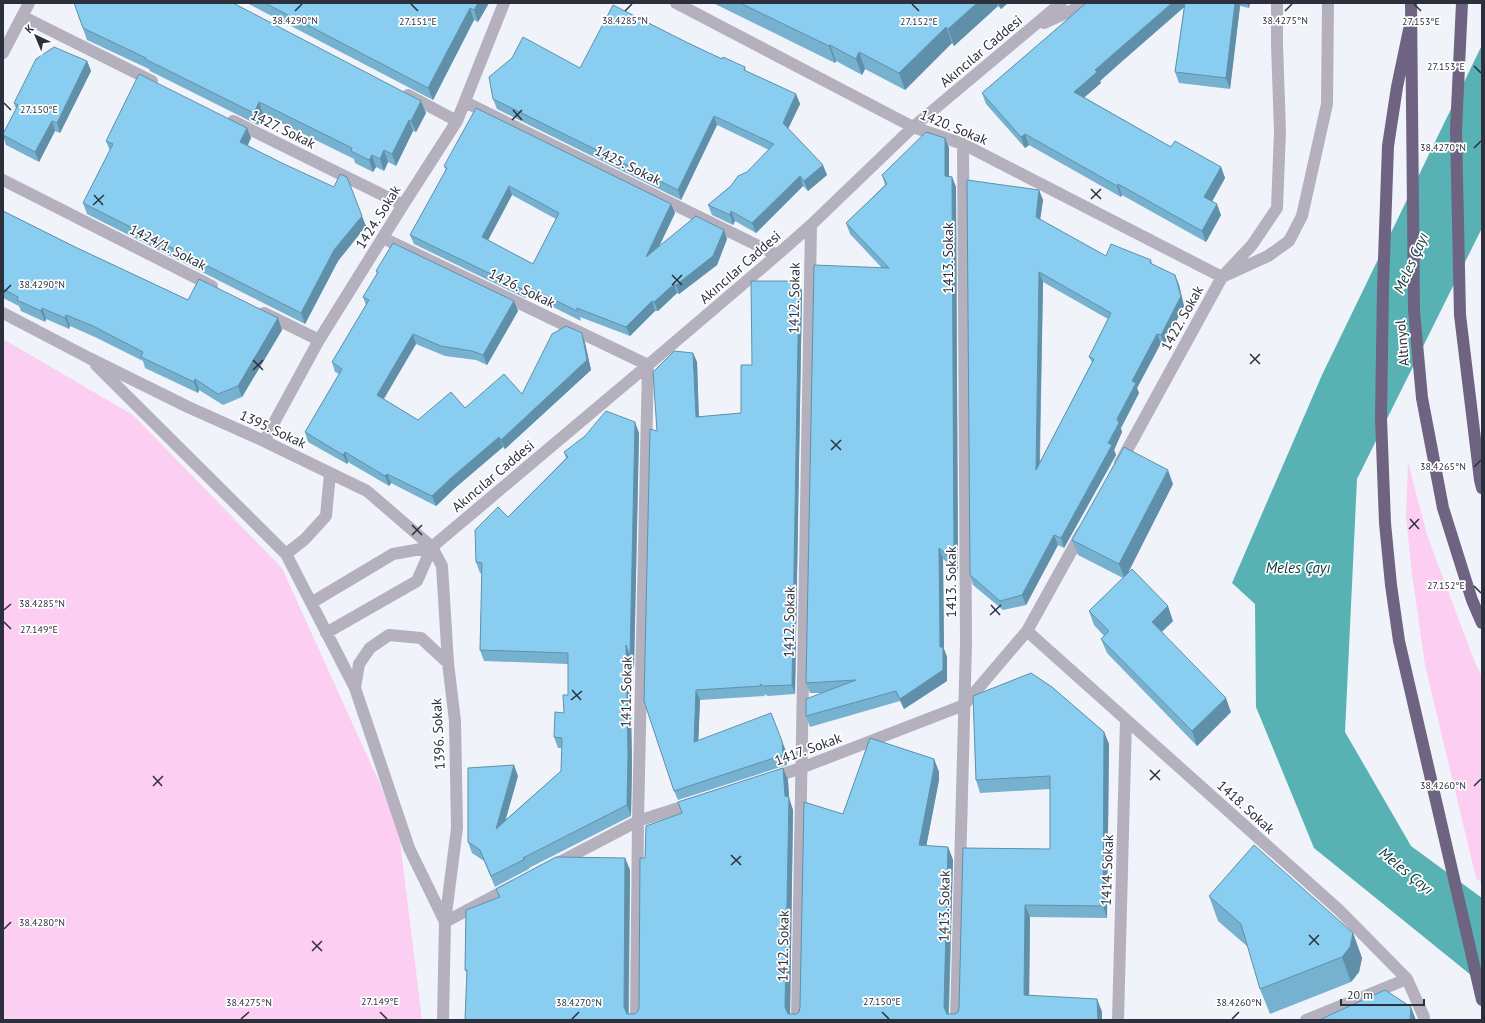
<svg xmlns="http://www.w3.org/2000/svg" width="1485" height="1023" viewBox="0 0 1485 1023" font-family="'PT Sans',sans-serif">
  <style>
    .green { fill: #fccef1 }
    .water { fill: #58b1b3 }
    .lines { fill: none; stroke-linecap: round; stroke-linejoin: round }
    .minor { stroke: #b5b0be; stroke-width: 12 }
    .highway { stroke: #6e6481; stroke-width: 12 }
    .wall { fill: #76b1cf; fill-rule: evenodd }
    .shaded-wall { fill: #6090a9 }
    .building { fill: #89cef1; stroke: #6090a9; fill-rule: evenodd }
    .ticks { fill: none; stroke: #2b303c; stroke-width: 1.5 }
    .labels { text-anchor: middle; stroke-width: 3.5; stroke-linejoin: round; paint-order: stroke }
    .street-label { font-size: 14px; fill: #2b303c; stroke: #fff }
    .water-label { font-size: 15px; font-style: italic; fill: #0d3839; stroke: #fff }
    .ticks-label { font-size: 10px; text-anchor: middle; fill: #2b303c; stroke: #fff; stroke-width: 3.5; stroke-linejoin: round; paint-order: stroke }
  </style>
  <rect width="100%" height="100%" fill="#f0f3fa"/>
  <path class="green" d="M3,339L133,415L282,568L398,824L422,1020H3Z
    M1408,462L1427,535L1474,660L1482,677V883L1476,878L1425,665L1412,574L1406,517Z"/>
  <path class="water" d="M1482,45V228L1357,479L1345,732L1411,846L1482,898V984L1314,848L1256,707L1255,604L1232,583L1322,375Z"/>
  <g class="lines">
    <path class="minor" d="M676,3L913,127L963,144L1222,277L1268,256L1289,241L1302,216L1327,104L1328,3
      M22,16L152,81
      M1044,23L1088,3
      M3,53L29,3
      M408,95L457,121
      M465,102L777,255
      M233,121L403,205
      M3,180L212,286
      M383,238L648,365L638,821L636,1020
      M3,313L89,358L188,407L264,441L367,491L432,547L442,566L448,663L455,721L457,828L445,922L443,1020
      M264,313L319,340
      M96,365L286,554L355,688L409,848L445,922
      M264,441L319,340L403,205L457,121L504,3
      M1120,463L1222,277L1252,245L1277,208L1280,131L1277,45V3
      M286,554L305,539L326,516L330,473
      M311,603L393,554L432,547
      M1027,631L1339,910L1407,979L1424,1017V1020
      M326,633L417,581L432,547L648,365L777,255L811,225L913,127L1061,3
      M355,688L359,664L370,648L389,635L421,638L448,663
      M771,778L801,768L964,705L1027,631L1082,532
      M554,865L638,821L694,803
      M445,922L513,886
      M797,1020L811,225
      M956,1020L966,643L963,144
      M1118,1020L1126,720
      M1306,1020L1407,979"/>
    <path class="highway" d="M1411,3L1414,311L1422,398L1443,508L1472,600L1482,623
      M1462,3L1456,130L1460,315L1480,480L1482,488
      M1410,25L1397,87L1388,146L1383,287L1381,418L1385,523L1391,585L1399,641L1482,1000"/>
  </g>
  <path class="wall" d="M74,3L426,113L416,132L413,131L396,166L388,162L384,171L376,167L373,172L355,163L354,159L263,114L258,125L150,71L149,69L87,40Z
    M247,3H489L478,22L474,20L433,100Z
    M713,3H1008L1001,9L998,6L954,46L952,43L905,90L865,69L862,75L836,61L835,63Z
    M1086,3H1250L1249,8L1240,6L1230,89L1179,83L1175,72L1184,7L1100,81L1101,83L1084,97L1171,147L1221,167L1225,178L1212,202L1221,215L1206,242L1122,195L1121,197L1029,145L1025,148L986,104L982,93L1061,25Z
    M688,43L722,59L745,67L746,71L796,94L800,104L788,129L827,175L808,191L803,186L756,233L735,221L733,225L712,215L708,205L747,172L769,150L717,125L681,200L497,109L493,99L580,68Z
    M87,61L91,71L60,133L55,131L39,162L6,145L3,136V134L16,109L14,103Z
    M247,128L251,138L248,145L366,226L338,261L305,324L87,214L83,203L110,151L106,141Z
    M945,138L949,148V176L952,177L956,187L958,572L943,559L944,649L947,657V681L904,709L900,701L810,727L806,716L822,693H810L806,683L882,268L850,234L846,223L885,185L882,175Z
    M444,166L675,213L659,246L724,230L727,239L717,265L679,294L677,293L658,311H655L630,336L580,317L581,321L527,294L525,298L414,244L410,235L446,170ZM512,195L556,219L533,264L488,240Z
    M1039,190L1043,200L1040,220L1106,256L1151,260L1152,264L1175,275L1179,285L1184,306L1164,345L1161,343L1137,388L1139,393L1121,428L1122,432L1114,450L1116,455L1064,548L1058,545L1026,605L1003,610L973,585L970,575ZM1043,282L1108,319L1089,357L1092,362L1040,462Z
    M3,211L73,246L188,300L278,318L282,330L242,397L223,405L199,390L198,393L145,368L143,361L97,338L70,326L69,329L46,319L45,322L21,311L19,306L3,298Z
    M376,271L514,301L518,311L487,365L476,360L445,356L416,344L384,399L418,420L522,394L582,333L585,343L591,370L505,449L503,447L455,488L436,506L391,483L389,486L348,462L347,464L308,442L305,432L339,374L335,372L332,362L366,305L363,297L377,274Z
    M802,291L795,694L768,696L764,694L765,696L700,700L698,740L786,751L787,765L678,800L674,791L657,431L693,353L697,362L699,417L741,413L752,365Z
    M639,433L634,668L630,657L632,765L631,816L529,868V869L495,887L484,861L472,853L468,842L518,776L505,820L561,771L562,748H558L554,737L564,713L568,695V664L484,661L480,650L482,574L480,573L476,562L508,517L566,458L564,452Z
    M1173,484L1127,573L1173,621L1162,632L1231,712L1197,746L1107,653L1101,639L1104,636L1094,625L1089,611L1123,578L1078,555L1072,540Z
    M1031,673L1052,687L1104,732L1109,744L1107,918L1030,917L1029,996L1097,999L1102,1012V1020H465L467,974L465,970L466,910L499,897L496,889L556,857L625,858L630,870L629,1014H635L638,1011L639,1007L640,858H645L646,826L682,813L678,802L783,768L788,780L789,798L793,810L790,1014H796L799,1012L800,1007L804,802L843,814L870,738L934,759L939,772V780L926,846L948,847L953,860L949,1014H955L958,1012L959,1008L963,848L1050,849V789L980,793L976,780L973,696Z
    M1209,896L1353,933L1362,958L1359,972L1351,982L1270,1014L1260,989L1248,947L1218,921Z"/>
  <path class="shaded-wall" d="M478,3H489L478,22L474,10Z
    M977,3H996L998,6L954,46L948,29Z
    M998,3H1008L1001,9Z
    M1172,3H1189L1122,61L1100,81L1101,83L1078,103L1074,92L1095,70Z
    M1235,3H1239L1240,6L1230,89L1226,78Z
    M1247,3H1250L1249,8Z
    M470,8L474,20L433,100L428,88Z
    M946,27L952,43L905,90L899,73Z
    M830,45L836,61L835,63L829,46Z
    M859,52L865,69L862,75L856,59Z
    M87,61L91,71L60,133L57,123Z
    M796,94L800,104L786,133L783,123Z
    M421,101L426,113L416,132L411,121Z
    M259,102L263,114L258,125L254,113Z
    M714,116L717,125L681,200L678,190Z
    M409,120L413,131L396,166L392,154Z
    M52,121L55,131L39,162L35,152Z
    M247,128L251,138L244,152L240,142Z
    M1025,134L1029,145L1025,148L1021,137Z
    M945,138L949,148V186L945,176Z
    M384,150L388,162L384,171L380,159Z
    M372,155L376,167L373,172L369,160Z
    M823,165L827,175L808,191L804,181Z
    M1221,167L1225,178L1208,208L1204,197Z
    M800,176L803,186L756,233L752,223Z
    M952,177L956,187L958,572L954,561Z
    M1118,184L1122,195L1121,197L1117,186Z
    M509,186L512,195L485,246L482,237Z
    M1039,190L1043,200L1039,227L1036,217Z
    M671,204L675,213L650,266L646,257Z
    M1217,204L1221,215L1206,242L1202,231Z
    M731,211L735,221L733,225L730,215Z
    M362,216L366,226L338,261L305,324L301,313L334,250Z
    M724,230L727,239L717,265L679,294L676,285Z
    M1039,272L1043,282L1039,479L1036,470Z
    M1175,275L1179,285L1184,306L1164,345L1161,335Z
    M799,281L802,291L795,694L792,685Z
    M674,284L677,293L658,311L654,302Z
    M524,285L527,294L525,298L522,289Z
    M514,301L518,311L487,365L483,355Z
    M652,301L655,311L630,336L626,327Z
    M42,308L46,319L45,322L41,311Z
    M66,315L70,326L69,329L65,318Z
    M278,318L282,330L242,397L238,386Z
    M582,333L585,343L591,370L505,449L501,440Z
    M413,334L416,344L380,405L377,395Z
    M1157,334L1161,343L1137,388L1139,393L1121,428L1117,419L1132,381Z
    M693,353L697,362L699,427L696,417Z
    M195,379L199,390L198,393L194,382Z
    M635,422L639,433L634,668L630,657Z
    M1119,423L1122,432L1114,450L1116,455L1064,548L1061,538Z
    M499,437L503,447L455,488L436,506L432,496L451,478Z
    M345,452L348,462L347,464L343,455Z
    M1168,470L1173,484L1125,579L1119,564Z
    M387,474L391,483L389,486L385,476Z
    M1054,535L1058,545L1026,605L1022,595Z
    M939,548L943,559L944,649L947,657V681L904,709L900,699L940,647Z
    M1168,606L1173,621L1157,636L1152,622Z
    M626,645L630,655L632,765L631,816L627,805Z
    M696,690L700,700L698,752L694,742Z
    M1226,698L1231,712L1197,746L1192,731Z
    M1104,732L1109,744L1107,918L1103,906Z
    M782,741L786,751L787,765L783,755Z
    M934,759L939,772V780L924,858L919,845Z
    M514,765L518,776L500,840L496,829Z
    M783,768L788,780L789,798L793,810L790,1020L785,1007V796Z
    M948,847L953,860L948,1020L944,1007Z
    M625,858L630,870L628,1020L624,1007Z
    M1025,905L1030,917L1029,1008L1024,995Z
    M1353,933L1362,958L1359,972L1351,982L1342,957Z
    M1097,999L1102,1012V1020H1098Z
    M1411,1007L1416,1020H1410Z"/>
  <path class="building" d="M74,3H233L421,101L411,121L409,120L392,154L384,150L380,159L372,155L369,160L351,151L352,148L259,102L254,113L145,59L146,58L83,28Z
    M265,3H478L474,10L470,8L428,88Z
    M740,3H977L948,29L946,27L899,73L859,52L856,59L830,45L829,46Z
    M1086,3H1172L1095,70L1097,72L1074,92L1171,147L1175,141L1221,167L1204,197L1217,204L1202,231L1118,184L1117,186L1025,134L1021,137L982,93L1061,25Z
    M1185,3H1235L1226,78L1175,72Z
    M613,5L688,43L722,59L723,57L745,67L744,70L796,94L783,123L823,165L804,181L800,176L752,223L731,211L730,215L708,205L731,186L738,176L747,172L774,144L714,116L678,190L493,99L489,77L512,58L523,37L580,68Z
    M54,47L87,61L57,123L52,121L35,152L3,135V134L18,105L14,103L36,59Z
    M139,74L247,128L240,142L284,164L334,187L340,174L347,177L362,216L334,250L301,313L83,203L113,144L106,141Z
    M476,108L671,204L646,257L696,216L724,230L713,256L676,285L674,284L654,302L652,301L626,327L577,308V311L524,285L522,289L410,235L447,168L444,166ZM509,186L559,213L533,264L482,237Z
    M926,132L945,138V176L952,177L954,561L939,548L940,647H943V670L900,699L896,691L806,716V699L856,680L806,683L814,265L889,268L846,223L887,184L882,175Z
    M967,180L1039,190L1036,217L1106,256L1111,244L1151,260L1150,263L1175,275L1181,296L1161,335L1157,334L1132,381L1136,383L1117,419L1119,423L1108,443L1112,445L1061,538L1054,535L1022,595L1000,601L970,575ZM1039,272L1111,313L1089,357L1094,359L1036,470Z
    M3,211L73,246L188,300L199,279L278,318L238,386L218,394L195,379L194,382L141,357L143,352L93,326L66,315L65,318L42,308L41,311L17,300L18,297L3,289Z
    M393,243L514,301L483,355L472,351L441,346L413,334L377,395L418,420L451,392L465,408L504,374L522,394L552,334L566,326L582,333L587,360L501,440L499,437L451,478L432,496L387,474L385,476L345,452L343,455L305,432L342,369L332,362L369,300L363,297L378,272L376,271Z
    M751,281H799L792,685L764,686L760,684L761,686L696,690L694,742L771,713L782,741L783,755L674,791L644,701L650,429L657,431L653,372L674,351L693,353L696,417L741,413V365H752Z
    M606,411L635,422L630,657L626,645L628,754L627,805L523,858L525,859L491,876L480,850L468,842V768L514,765L496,829L561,771L562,738L554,737L555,712L564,713L563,695H568V653L480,650L482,563L476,562L475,530L498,507L508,517L568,457L564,452L585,436Z
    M1124,447L1168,470L1119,564L1072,540Z
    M1132,569L1168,606L1152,622L1226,698L1192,731L1101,639L1109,631L1089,611Z
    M1031,673L1052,687L1104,732L1103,906L1025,905L1024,995L1097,999L1098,1020H465L467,970H465L466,910L500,897L496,889L556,857L625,858L624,1007L627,1014H635L638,1011L639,1007L640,858H645L646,826L682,813L678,802L783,768L785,796L789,797L785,1007L788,1014H796L799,1012L800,1007L804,802L843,814L870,738L934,759V768L919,845L948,847L944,1007L947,1014H955L958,1012L959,1008L963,848L1050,849V776L976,780L973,696Z
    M1254,845L1353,933L1350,947L1342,957L1260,989L1241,924L1209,896Z
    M1385,990L1411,1007L1410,1020H1319Z"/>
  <path class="ticks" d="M411,4L418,11M912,4L919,11M1414,4L1421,11M295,11L302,4M625,11L632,4M1285,11L1292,4M1474,66L1481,73M4,103L11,110M513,110L522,120M512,120L522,110M1474,148L1481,141M1091,189L1101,199M94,195L103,205M1091,199L1101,189M93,205L104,195M672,275L682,285M672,285L682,275M4,292L11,285M1250,354L1260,364M253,360L263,370M1250,364L1260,354M253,370L263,360M831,440L841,450M831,450L841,440M1474,467L1481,460M1410,519L1419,529M412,525L422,535M1409,529L1419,519M412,535L422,525M1474,586L1481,593M991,605L1000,615M4,610L11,604M990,615L1001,605M4,622L11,629M572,690L581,700M571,700L582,691M1150,770L1160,780M153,776L162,786M1150,780L1160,770M153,786L163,776M1474,786L1481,779M731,855L741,865M731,865L741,856M4,929L11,922M1309,935L1319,945M312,941L322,951M1309,945L1319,935M312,951L322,941M380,1012L387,1019M882,1012L889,1019M241,1019L249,1012M572,1019L579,1012M1232,1019L1239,1012"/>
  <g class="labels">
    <g class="street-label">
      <text transform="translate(981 51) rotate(-40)" y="5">Akıncılar Caddesi</text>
      <text transform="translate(954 127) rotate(22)" y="5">1420. Sokak</text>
      <text transform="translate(283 129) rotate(26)" y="5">1427. Sokak</text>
      <text transform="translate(628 165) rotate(26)" y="5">1425. Sokak</text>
      <text transform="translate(378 217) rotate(-58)" y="5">1424. Sokak</text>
      <text transform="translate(168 247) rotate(27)" y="5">1424/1. Sokak</text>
      <text transform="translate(948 258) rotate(-90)" y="5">1413. Sokak</text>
      <text transform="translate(740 267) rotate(-41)" y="5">Akıncılar Caddesi</text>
      <text transform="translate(522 288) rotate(26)" y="5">1426. Sokak</text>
      <text transform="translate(794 298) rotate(-89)" y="5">1412. Sokak</text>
      <text transform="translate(1182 318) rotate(-61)" y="5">1422. Sokak</text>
      <text transform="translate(1402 343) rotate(-95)" y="5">Altınyol</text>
      <text transform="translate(273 429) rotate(25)" y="5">1395. Sokak</text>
      <text transform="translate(493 476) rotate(-40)" y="5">Akıncılar Caddesi</text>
      <text transform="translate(951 582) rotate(-90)" y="5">1413. Sokak</text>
      <text transform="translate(789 622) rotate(-89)" y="5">1412. Sokak</text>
      <text transform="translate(626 692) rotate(-89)" y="5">1411. Sokak</text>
      <text transform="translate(438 734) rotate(-93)" y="5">1396. Sokak</text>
      <text transform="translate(808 749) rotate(-20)" y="5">1417. Sokak</text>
      <text transform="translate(1246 807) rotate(42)" y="5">1418. Sokak</text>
      <text transform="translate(1107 870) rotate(-88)" y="5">1414. Sokak</text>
      <text transform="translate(944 906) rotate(-89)" y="5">1413. Sokak</text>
      <text transform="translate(783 946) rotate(-89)" y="5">1412. Sokak</text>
    </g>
    <g class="water-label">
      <text transform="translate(1411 263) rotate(-66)" y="5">Meles Çayı</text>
      <text x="1298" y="573">Meles Çayı</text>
      <text transform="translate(1406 871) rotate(39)" y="5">Meles Çayı</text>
    </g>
  </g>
  <g class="ticks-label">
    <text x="295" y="24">38.4290°N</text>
    <text x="625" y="24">38.4285°N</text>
    <text x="1285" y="24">38.4275°N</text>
    <text x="1421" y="25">27.153°E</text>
    <text x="418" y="25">27.151°E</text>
    <text x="919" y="25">27.152°E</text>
    <text x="1446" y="70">27.153°E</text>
    <text x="39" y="113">27.150°E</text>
    <text x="1443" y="151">38.4270°N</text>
    <text x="42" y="288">38.4290°N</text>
    <text x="1443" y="470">38.4265°N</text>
    <text x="1446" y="589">27.152°E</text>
    <text x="42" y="607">38.4285°N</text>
    <text x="39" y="633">27.149°E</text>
    <text x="1443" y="789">38.4260°N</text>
    <text x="42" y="926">38.4280°N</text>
    <text x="380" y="1005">27.149°E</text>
    <text x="882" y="1005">27.150°E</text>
    <text x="249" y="1006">38.4275°N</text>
    <text x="579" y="1006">38.4270°N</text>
    <text x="1239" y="1006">38.4260°N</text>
  </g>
  <rect width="1485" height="1023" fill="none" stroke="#2b303c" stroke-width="8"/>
  <g transform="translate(36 36) rotate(316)" stroke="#ffffff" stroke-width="3" paint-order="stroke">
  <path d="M0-3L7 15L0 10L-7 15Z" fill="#2b303c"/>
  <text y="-6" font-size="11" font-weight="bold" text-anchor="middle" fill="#2b303c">K</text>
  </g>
  <path d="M1341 999v6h83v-6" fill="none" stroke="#2b303c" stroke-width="2"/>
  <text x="1347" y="999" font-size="12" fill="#2b303c" stroke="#ffffff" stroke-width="3" paint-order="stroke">20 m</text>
</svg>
